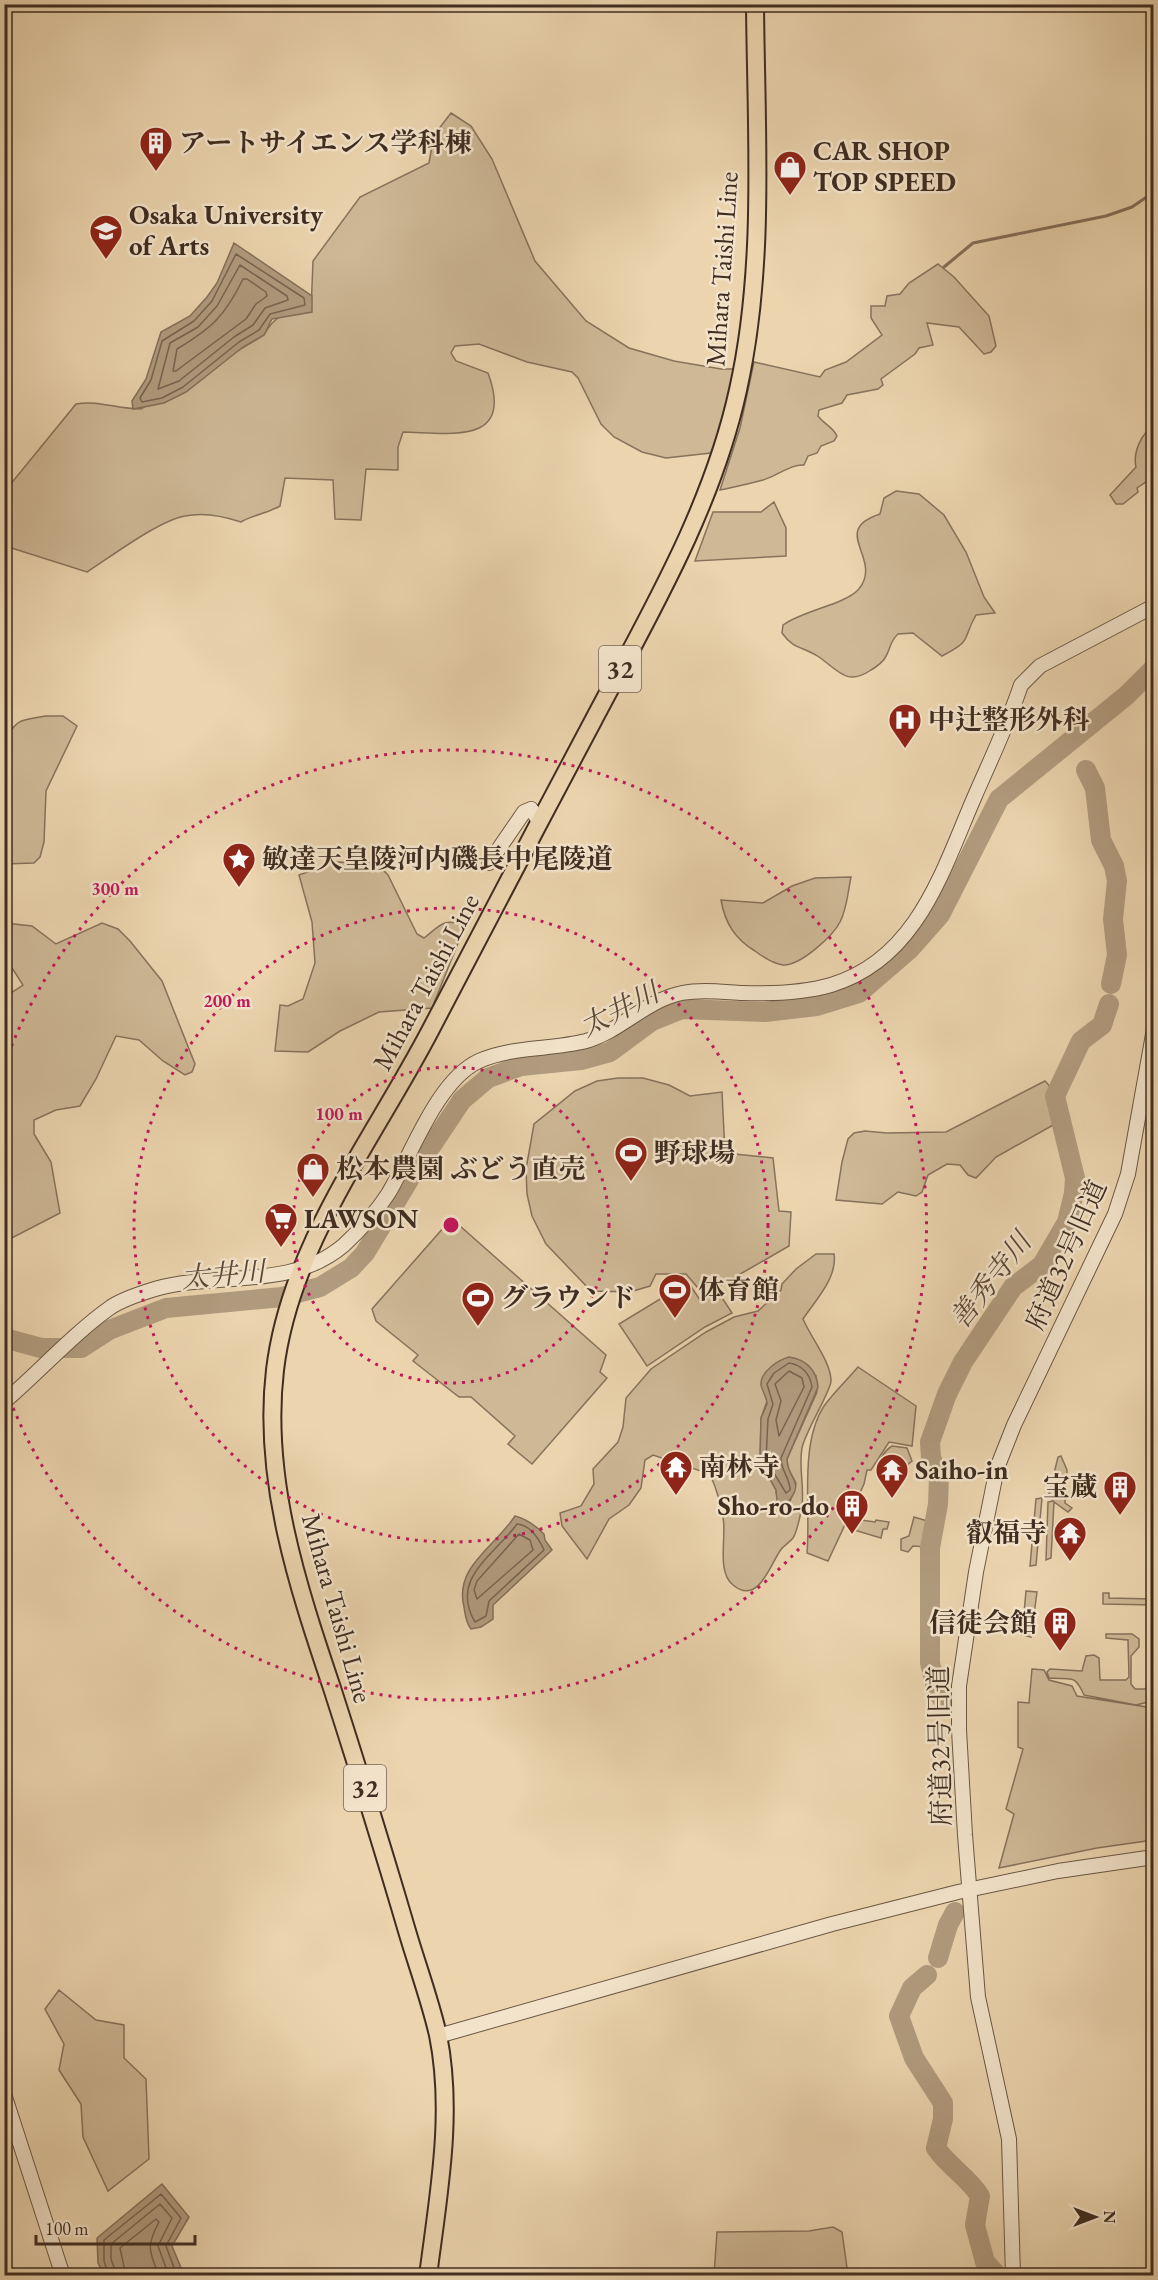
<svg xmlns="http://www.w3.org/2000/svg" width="1158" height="2280" viewBox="0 0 1158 2280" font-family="'EB Garamond','Noto Serif JP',serif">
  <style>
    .green { fill: #ceb896; stroke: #87725c; stroke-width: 1.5; fill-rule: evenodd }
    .water { fill: #b19b7e; stroke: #846f59; stroke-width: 1.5 }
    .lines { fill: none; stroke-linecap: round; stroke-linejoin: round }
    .shore { stroke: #786450; stroke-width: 1.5 }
    .stream { stroke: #846f59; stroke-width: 3 }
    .river { stroke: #b19b7e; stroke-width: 20 }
    .tertiary-casing { stroke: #6b5744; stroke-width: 16 }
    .primary-casing { stroke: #402d21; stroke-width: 20 }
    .tertiary { stroke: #f2e3ca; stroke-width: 14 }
    .primary { stroke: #ebd4ae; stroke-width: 16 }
    .ring { fill: none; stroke: #c2185b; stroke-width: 3; stroke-dasharray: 3 6 }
    .labels { text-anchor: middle; stroke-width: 5; stroke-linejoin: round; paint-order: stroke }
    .shield { fill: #f2e3ca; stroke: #756454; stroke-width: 1.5 }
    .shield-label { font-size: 26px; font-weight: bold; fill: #402d21 }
    .poi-label { font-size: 27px; font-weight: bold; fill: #402d21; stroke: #f2e3ca; text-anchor: start }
    .street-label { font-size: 27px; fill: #402d21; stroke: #f2e3ca }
    .water-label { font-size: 28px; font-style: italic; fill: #5c4838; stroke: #f2e3ca }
    .centre { fill: #c2185b; stroke: #f2e3ca; stroke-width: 3 }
    .ring-label { font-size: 18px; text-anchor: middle; font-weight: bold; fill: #c2185b; stroke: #f2e3ca; stroke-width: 5; stroke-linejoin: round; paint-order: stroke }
  </style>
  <rect width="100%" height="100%" fill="#ebd4ae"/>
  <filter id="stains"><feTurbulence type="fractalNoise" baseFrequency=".00333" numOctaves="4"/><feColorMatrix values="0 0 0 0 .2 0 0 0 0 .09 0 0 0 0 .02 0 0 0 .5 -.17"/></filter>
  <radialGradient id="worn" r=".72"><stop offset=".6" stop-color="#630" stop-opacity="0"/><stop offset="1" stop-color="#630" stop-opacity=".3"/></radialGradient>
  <path class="green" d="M451,113L471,126L492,159L535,261L586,321L629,348L674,361L721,369H738L725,423L711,453L666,458L642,452L614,437L601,424L578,378L572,372L527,362L479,344L455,346L451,353L456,361L488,373C515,446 450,433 403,432L398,447V470L366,469L361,520L335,519L333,480L285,478L280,506C268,513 253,515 241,522C223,516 204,512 185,516C158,521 112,556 87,572L5,546V491L76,404C98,400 117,409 141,409L264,335C277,311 286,315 311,312L313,261L360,197L429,163L434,135Z
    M938,264L954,277L989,316L996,346L991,352L984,354L959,327L927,323L933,345L919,348L915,354L881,379L883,385L878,389L847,395L842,403L819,410L818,416C824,424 833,427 837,436L834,441L821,446L817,453L808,456L804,465C791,464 777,476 763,480C749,484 734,487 720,490L740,428L754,362L820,377L825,370L846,362L882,335L871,318V306H885L887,296L900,294L909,283Z
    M1153,428V477L1137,488L1138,492L1123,504H1116L1110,495L1136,467C1133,455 1140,433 1153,428Z
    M896,491L919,494L944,515L966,552L984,597L995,613L976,615C961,641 974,639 942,656L913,633L898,634C889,642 891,649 885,658C882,663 876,667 871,670C847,686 840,672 819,657C803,646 794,650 782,633L783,625C802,611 845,604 858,590C885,559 828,531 880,514L884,498Z
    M774,502L786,528V556L695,561L713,512H761Z
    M46,716H63L77,726L46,791L44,842L40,857L34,863L5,864V741C16,718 22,720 46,716Z
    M335,862L376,863L388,875L417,934L424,938C441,925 443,917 465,926L432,1008L379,1012L340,1031L308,1052L275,1051L280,1005L288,1006L303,999L315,963L312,922L299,875Z
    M851,877C848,891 847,909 840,922C833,936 800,966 783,965C773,964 763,957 755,951C735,939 725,923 721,900L763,903L792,886L815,878Z
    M5,923L32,926L56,944L102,923L118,929L130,941L162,981L195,1064L192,1072L185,1075L163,1061L139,1040L116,1036L96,1079L80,1106L56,1110L34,1120V1134L51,1162L60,1213L8,1240L4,1239L5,997L23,985L5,957Z
    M618,1078H643L669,1085L690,1096L722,1092L725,1153L773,1158L779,1211L791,1212L789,1246L709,1292L698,1288L686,1274H656L650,1286L630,1292L591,1291L546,1244L532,1216L527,1194L526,1169L534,1124L575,1091L597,1081Z
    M1045,1081C1057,1092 1056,1108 1055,1124L996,1157L976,1178L968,1175L960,1165L947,1164L928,1175L922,1192L916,1196L898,1192L882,1204L836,1200L842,1162L848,1139L854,1133L865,1131L887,1133L946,1132Z
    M445,1226L452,1234L460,1226L606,1355L600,1372L607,1378L532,1464L508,1444L515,1436L471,1397H459L413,1361L418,1355L376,1321L372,1309Z
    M816,1254H834C838,1277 815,1301 803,1319C811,1338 831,1362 831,1381C831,1391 805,1432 802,1448C798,1469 806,1491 801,1512C799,1520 797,1532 793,1538C789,1543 783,1546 780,1551C770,1565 758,1606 733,1585C716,1571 727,1536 723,1518C721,1503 716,1488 710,1474L653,1455L645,1460L641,1488L629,1505L609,1519L587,1559L562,1526L560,1513L581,1506L594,1484L593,1469L618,1442L623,1427L626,1398L651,1369L706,1332L734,1317L758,1311L781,1290L782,1284L796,1269ZM816,1376L817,1392L787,1459L788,1468L796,1483L788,1508L777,1498L776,1490L760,1461L761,1418L767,1401L765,1394Z
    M688,1282L700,1300L717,1290L732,1313L705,1327L647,1366L619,1324Z
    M858,1367L916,1406L912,1446L889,1442L871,1470H867L864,1484L828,1561L807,1553C811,1508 799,1445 824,1406C834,1392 847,1380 858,1367Z
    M892,1446L907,1448L912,1461L892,1477L880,1474C875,1464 884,1451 892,1446Z
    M1061,1456L1067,1470L1065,1503L1072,1508L1068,1512L1054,1502L1051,1558L1046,1560L1048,1502L1053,1501L1049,1494L1058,1457Z
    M1042,1498L1036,1565L1030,1566L1036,1499Z
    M914,1517L931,1522L926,1547L913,1546L908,1552L901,1550V1539L909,1536Z
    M854,1519L875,1522L876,1520L889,1522L887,1529H883L881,1538L854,1530Z
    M1026,1591L1037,1592L1031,1637L1022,1635Z
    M1103,1593H1109V1598L1153,1599V1605L1103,1604Z
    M1106,1634H1132L1139,1639V1647L1131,1656V1684L1135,1689H1146L1148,1677H1152V1693L1148,1702L1136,1705L1084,1695C1074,1673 1072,1680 1049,1678L1047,1672L1050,1669L1082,1671L1086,1656L1094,1655L1099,1658L1100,1680H1126L1129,1677L1128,1640L1106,1638Z
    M1032,1669L1044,1670L1049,1680L1072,1686L1077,1696L1153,1708V1840L1097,1848L999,1868L1014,1814L1006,1809L1023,1749L1018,1747V1702L1029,1703Z
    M59,1990L96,2020L124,2025V2058L146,2079L149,2159L108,2191L83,2137L81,2104L59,2070L64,2044L45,2009Z
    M833,2227L842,2232L848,2275H714L717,2232L809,2231Z"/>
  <path class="water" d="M234,243L312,296V312L272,319L264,335L243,347L186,392L164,403L133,409L132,401L146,379L161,332L190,316L207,297L217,283Z
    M789,1357C805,1359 817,1370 818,1387L787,1459C787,1480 806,1480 788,1502L790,1514L786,1515L778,1510L776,1490L760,1461L761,1418L767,1404C767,1397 762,1391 761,1385C760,1372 778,1360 789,1357Z
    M515,1516C527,1519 535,1525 544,1534L545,1540L552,1550L493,1605V1619L481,1627L471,1629C466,1623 465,1614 464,1607C454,1567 494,1548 515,1516Z
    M162,2184L189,2217L172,2246L184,2275H104L98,2263L97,2238Z"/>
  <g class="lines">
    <path class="shore" d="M236,254L304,298L305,305L270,314L259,330L239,342L183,387L162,398L142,402L140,398L151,380L162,341L194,321L212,301Z
      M240,265L287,296L288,300L265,308L253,325L234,337L179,381L158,389L170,343L198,327L217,306Z
      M243,279H247L266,292L267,296L256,304L246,319L176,371H173L177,349C212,328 225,316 243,279Z
      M789,1363C802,1365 810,1374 812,1387L781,1458C781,1471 790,1478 790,1490L786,1493L766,1460L768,1419L773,1404L767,1384L774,1373Z
      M789,1371L802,1378L804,1387L779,1436L776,1420L781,1401L775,1384Z
      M517,1524C531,1525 539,1539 544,1550L489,1601L486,1616L475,1622C449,1578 495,1555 517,1524Z
      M519,1534L530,1540L533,1550L477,1599L474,1590L477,1581Z
      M109,2276L104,2261V2240L161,2194L181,2218L166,2246L177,2276
      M117,2276L111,2259V2244L160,2204L172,2218L158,2246L169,2276
      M126,2276L120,2248L156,2219L159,2222C146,2246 149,2251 159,2276"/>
    <path class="stream" d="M944,267L973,243L1106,216L1132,207L1154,192"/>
    <path class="river" d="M1086,770L1095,788L1101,840L1114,866L1117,881L1113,919L1117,955L1111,984
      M4,1338L41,1348H81L109,1330L166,1308L282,1297L320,1287L351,1268L365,1253L410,1178L462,1100L488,1078L521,1066L581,1060L610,1052L652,1021L682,1009L765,1012L817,1006L859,993L910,949L940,915L999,799L1127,695L1154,668
      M948,1706L937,1692L930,1663V1548L938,1504L939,1475L931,1458L930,1442L947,1394L963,1362L1013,1287L1042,1265L1067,1222L1074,1193L1075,1178L1055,1096L1081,1041L1102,1025L1109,1004
      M938,1958L948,1925L955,1912
      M927,1975L912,1988L899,2016L914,2058L943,2103V2119L936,2148C948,2166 968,2177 980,2196L975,2225L985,2262L998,2276"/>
    <defs>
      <path id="tertiary" d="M489,863L524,812L531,809L539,821
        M4,1402C39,1372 74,1333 111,1307C123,1299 142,1293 155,1289C218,1271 290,1291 344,1245C359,1231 377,1211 388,1194C411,1156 437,1080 479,1061C512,1046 551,1050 586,1041C621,1031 646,1000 682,993C702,989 723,992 743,993C772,994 803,993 831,985C917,959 942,872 974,798C990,761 1008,724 1021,685L1040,666L1154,606
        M438,2036L832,1924L958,1892L1058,1871L1154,1857
        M4,2094L63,2276
        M1013,2276L1009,2139L978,1997L965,1835L959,1730V1686L976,1572L997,1468L1014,1425L1115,1214L1128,1174L1154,1029"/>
      <path id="primary" d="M428,2276C438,2197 454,2114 438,2035C430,2000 417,1965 407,1931C383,1849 358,1769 332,1688C298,1587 262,1479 275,1370C290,1245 373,1140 430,1031C484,928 538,824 593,721C649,615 712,509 738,390C766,265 756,132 755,4"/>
    </defs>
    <use href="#tertiary" class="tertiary-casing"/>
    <use href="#primary" class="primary-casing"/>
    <use href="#tertiary" class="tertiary"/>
    <use href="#primary" class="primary"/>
  </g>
  <g class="ring">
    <circle cx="451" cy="1225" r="158"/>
    <circle cx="451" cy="1225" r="317"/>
    <path d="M5 1063A475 475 0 1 1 5 1387"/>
  </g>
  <defs>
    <symbol id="building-pin" viewBox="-11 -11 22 30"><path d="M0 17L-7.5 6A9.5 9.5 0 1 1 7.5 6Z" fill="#8f2418" stroke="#f2e3ca"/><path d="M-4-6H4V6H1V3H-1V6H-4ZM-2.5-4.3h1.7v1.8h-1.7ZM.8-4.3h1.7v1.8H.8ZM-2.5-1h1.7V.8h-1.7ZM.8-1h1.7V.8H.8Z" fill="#fff"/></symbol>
    <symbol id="shop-pin" viewBox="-11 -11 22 30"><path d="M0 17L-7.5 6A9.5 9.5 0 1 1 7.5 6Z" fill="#8f2418" stroke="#f2e3ca"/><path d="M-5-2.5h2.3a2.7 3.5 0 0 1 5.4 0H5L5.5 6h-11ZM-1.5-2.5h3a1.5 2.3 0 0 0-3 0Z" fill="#fff"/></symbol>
    <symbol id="university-pin" viewBox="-11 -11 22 30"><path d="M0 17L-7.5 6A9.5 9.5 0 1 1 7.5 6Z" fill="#8f2418" stroke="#f2e3ca"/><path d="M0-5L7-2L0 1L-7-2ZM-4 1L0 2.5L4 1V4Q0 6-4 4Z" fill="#fff"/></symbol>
    <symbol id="hospital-pin" viewBox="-11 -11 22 30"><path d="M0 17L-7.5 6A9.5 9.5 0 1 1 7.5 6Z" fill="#8f2418" stroke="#f2e3ca"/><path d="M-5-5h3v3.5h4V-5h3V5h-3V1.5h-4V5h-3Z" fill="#fff"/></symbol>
    <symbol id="sight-pin" viewBox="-11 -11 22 30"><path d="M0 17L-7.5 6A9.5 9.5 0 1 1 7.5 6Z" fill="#8f2418" stroke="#f2e3ca"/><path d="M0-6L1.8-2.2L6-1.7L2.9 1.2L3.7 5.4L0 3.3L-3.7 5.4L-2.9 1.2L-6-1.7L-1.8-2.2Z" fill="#fff"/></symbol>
    <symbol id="stadium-pin" viewBox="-11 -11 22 30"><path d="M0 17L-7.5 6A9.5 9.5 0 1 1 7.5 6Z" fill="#8f2418" stroke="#f2e3ca"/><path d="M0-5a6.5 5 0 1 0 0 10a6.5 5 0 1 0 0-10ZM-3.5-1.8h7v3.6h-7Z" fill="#fff"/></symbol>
    <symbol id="supermarket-pin" viewBox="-11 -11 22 30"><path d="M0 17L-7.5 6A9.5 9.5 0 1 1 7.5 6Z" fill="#8f2418" stroke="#f2e3ca"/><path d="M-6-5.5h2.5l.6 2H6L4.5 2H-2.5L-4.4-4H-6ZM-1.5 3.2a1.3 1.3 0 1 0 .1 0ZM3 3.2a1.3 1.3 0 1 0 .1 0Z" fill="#fff"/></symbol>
    <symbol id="temple-pin" viewBox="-11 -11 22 30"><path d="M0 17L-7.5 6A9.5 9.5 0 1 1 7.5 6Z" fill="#8f2418" stroke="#f2e3ca"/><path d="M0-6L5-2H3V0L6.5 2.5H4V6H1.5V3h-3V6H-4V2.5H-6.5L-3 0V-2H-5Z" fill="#fff"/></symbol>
  </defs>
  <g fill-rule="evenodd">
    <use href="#building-pin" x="137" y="124" width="38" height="52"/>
    <use href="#shop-pin" x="771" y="148" width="38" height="52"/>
    <use href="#university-pin" x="87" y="212" width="38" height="52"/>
    <use href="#hospital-pin" x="886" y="701" width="38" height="52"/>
    <use href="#sight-pin" x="220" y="840" width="38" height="52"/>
    <use href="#stadium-pin" x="612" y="1134" width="38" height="52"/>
    <use href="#shop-pin" x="294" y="1150" width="38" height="52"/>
    <use href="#supermarket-pin" x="262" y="1200" width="38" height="52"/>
    <use href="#stadium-pin" x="656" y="1271" width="38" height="52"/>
    <use href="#stadium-pin" x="459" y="1279" width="38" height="52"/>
    <use href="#temple-pin" x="657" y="1448" width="38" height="52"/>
    <use href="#temple-pin" x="873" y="1451" width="38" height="52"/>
    <use href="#building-pin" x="1101" y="1468" width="38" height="52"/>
    <use href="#building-pin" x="833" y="1487" width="38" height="52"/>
    <use href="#temple-pin" x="1051" y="1514" width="38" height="52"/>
    <use href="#building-pin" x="1041" y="1604" width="38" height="52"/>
  </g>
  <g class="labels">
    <g class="shield">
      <rect x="599" y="646" width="42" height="46" rx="4.5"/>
      <rect x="344" y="1765" width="42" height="46" rx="4.5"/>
    </g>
    <g class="shield-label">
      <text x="620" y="678">32</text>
      <text x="365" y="1797">32</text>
    </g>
    <g class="poi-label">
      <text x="179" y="152">アートサイエンス学科棟</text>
      <text x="813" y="160">CAR SHOP<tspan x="813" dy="31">TOP SPEED</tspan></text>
      <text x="129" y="224">Osaka University<tspan x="129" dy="31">of Arts</tspan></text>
      <text x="928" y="729">中辻整形外科</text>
      <text x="262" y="868">敏達天皇陵河内磯長中尾陵道</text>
      <text x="654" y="1162">野球場</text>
      <text x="336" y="1178">松本農園 ぶどう直売</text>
      <text x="304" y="1228">LAWSON</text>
      <text x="698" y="1299">体育館</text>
      <text x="501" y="1307">グラウンド</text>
      <text x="699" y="1476">南林寺</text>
      <text x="915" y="1479">Saiho-in</text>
      <text x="1097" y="1496" text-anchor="end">宝蔵</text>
      <text x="829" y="1515" text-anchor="end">Sho-ro-do</text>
      <text x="1047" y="1542" text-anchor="end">叡福寺</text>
      <text x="1037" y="1632" text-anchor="end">信徒会館</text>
    </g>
    <g class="street-label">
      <text transform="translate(722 269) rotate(-86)" y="9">Mihara Taishi Line</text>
      <text transform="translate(426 982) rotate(-62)" y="9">Mihara Taishi Line</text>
      <text transform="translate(1066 1255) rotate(-66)" y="9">府道32号旧道</text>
      <text transform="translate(337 1608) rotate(74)" y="9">Mihara Taishi Line</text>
      <text transform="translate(940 1746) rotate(-91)" y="9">府道32号旧道</text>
    </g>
    <g class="water-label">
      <text transform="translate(619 1009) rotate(-27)" y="10">太井川</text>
      <text transform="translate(223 1274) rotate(-5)" y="10">太井川</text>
      <text transform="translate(990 1280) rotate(-52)" y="10">善秀寺川</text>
    </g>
  </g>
  <circle cx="451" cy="1225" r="9" class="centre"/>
  <g class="ring-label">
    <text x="115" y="895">300 m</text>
    <text x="227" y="1007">200 m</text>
    <text x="339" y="1120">100 m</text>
  </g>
  <rect width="1158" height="2280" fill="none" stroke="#ebd4ae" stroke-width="24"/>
  <rect x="6" y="6" width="1146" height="2268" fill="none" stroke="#402d21" stroke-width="3"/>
  <rect x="12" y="12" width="1134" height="2256" fill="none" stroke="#402d21" stroke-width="1.5"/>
  <g transform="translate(1095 2217) rotate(90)" stroke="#f2e3ca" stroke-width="4.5" paint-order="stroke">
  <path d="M0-4.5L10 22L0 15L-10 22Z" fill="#402d21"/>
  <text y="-9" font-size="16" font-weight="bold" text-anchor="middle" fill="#402d21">N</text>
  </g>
  <path d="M36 2235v9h159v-9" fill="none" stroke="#402d21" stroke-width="3"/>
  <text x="45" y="2235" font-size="18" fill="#402d21" stroke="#f2e3ca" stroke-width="4.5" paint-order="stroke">100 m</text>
  <rect width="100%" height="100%" filter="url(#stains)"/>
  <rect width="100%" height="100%" fill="url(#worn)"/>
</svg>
